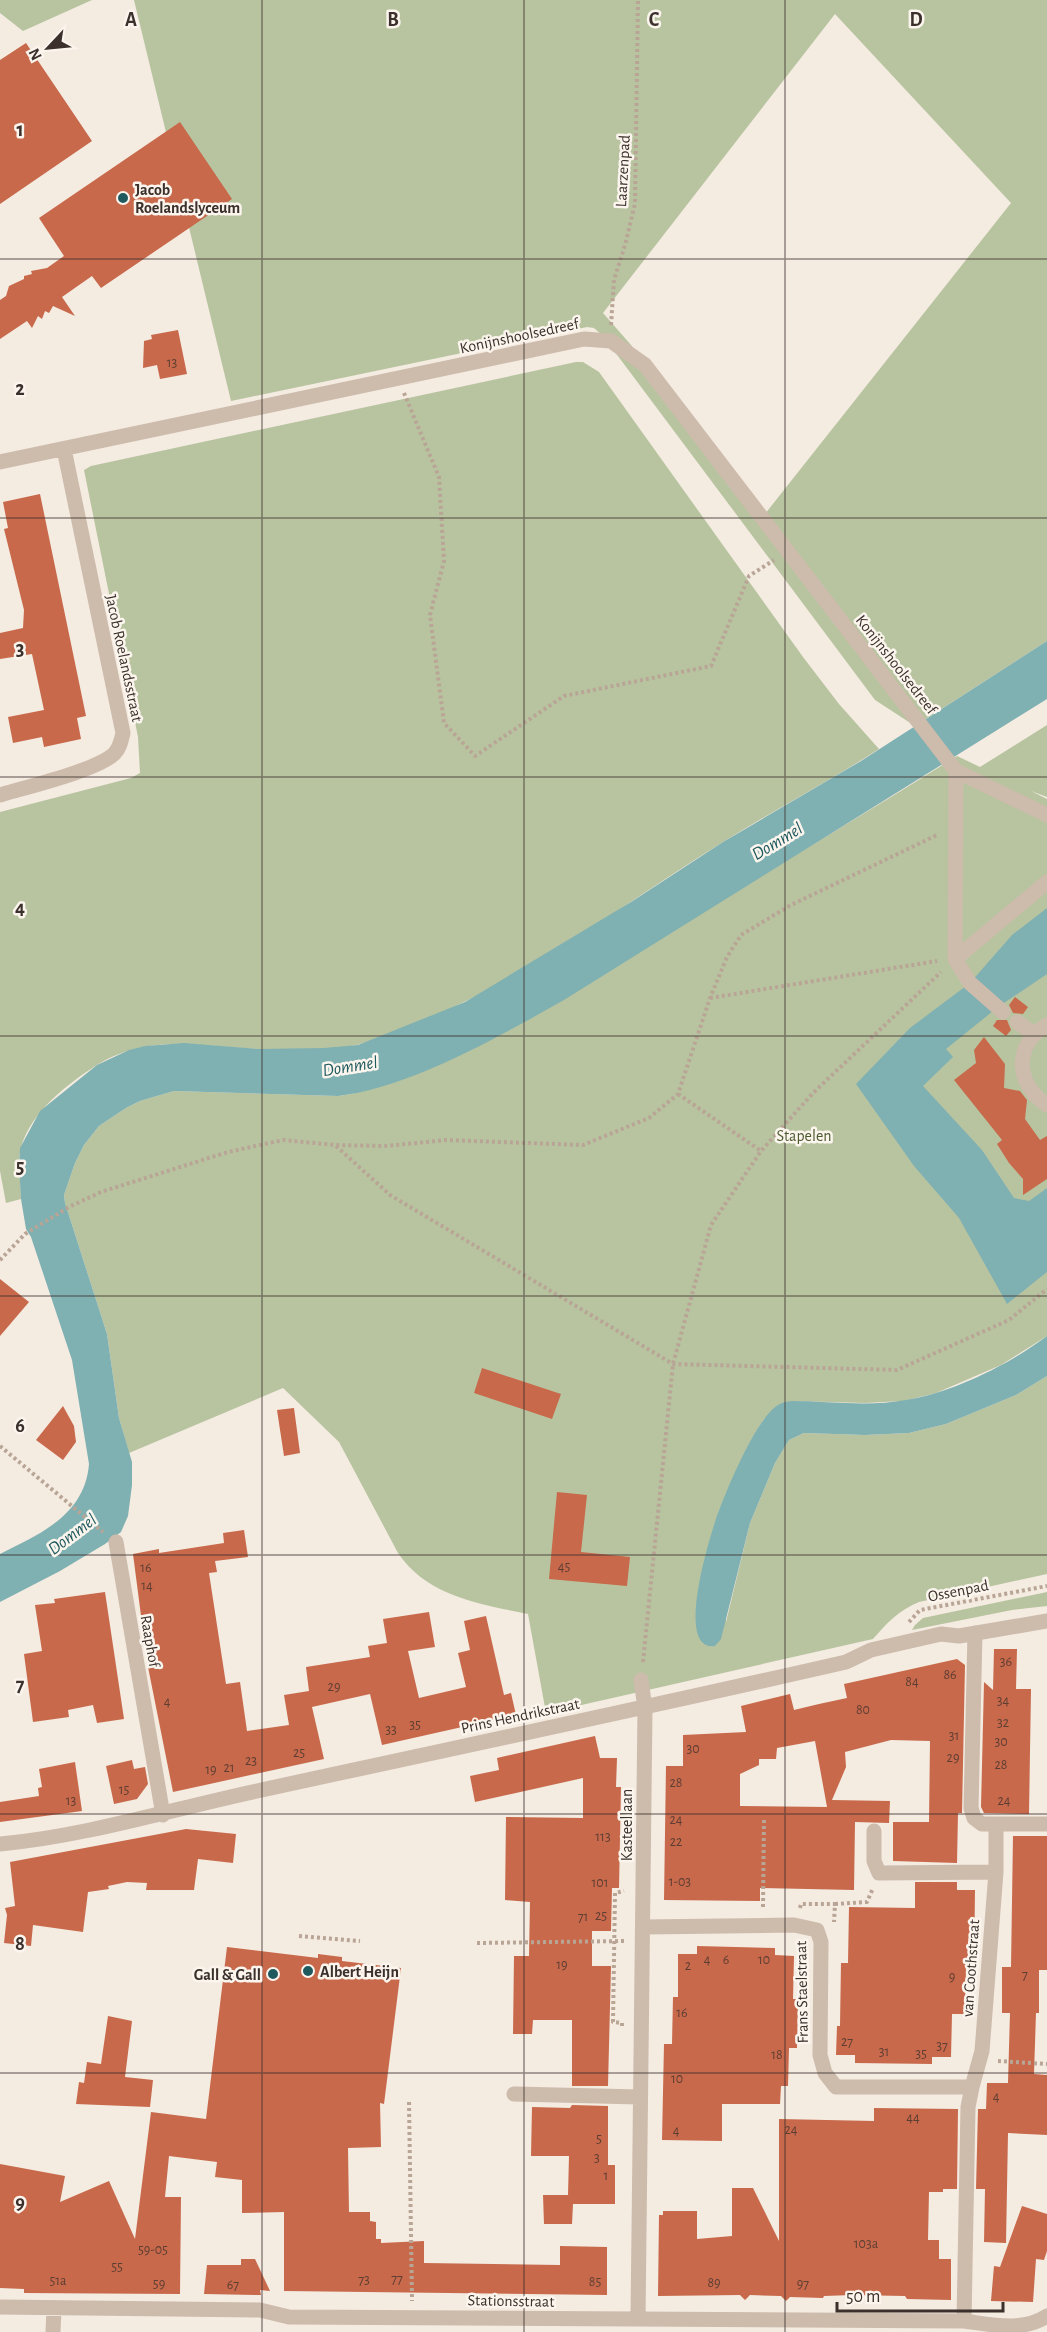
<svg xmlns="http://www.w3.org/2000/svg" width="1047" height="2332" viewBox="0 0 1047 2332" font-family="'Alegreya Sans',sans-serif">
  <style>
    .green { fill: #b8c4a0; fill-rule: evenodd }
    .water { fill: #7fb0b2 }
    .building { fill: #c8694b; fill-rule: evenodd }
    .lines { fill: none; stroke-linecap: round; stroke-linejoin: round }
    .path { stroke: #b9a596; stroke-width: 4; stroke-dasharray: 3 3; stroke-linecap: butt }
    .minor { stroke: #cdbbac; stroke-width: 15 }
    .grid { fill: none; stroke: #3b302b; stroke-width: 1.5; stroke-opacity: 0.55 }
    .poi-dot { fill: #1f5a5e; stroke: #fbf5ee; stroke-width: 2 }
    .labels { text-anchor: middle; stroke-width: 5; stroke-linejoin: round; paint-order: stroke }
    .number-label { font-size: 14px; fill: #5e3e33 }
    .street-label { font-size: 16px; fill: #3b302b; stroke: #fbf5ee }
    .poi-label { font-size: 16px; font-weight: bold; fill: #3b302b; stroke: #fbf5ee; text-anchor: start }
    .park-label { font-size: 16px; fill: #4a5a2e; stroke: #fbf5ee }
    .water-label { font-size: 18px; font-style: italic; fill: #1f5a5e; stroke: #fbf5ee }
    .grid-label { font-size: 20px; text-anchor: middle; font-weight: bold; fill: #3b302b; stroke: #fbf5ee; stroke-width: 5; stroke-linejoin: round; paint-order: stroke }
  </style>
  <rect width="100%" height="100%" fill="#f4ebe1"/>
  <path class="green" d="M0,0H92L23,31L0,13Z
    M134,0H1047V641L915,726L875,700L603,336L594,328L587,327L231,401ZM835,14L1011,203L761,519L631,345L603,313Z
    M576,362H583L599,372L803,657L839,704L879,749C828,782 774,810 723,842C619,906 517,987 401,1029C387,1034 372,1041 357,1045C317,1053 268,1050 228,1047C180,1043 140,1039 97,1065C67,1084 31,1112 21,1147C17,1162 21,1183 21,1199L6,1203L0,1171V812L131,778L140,773L138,737L84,470L91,466Z
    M1047,725V797L1031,791L1047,799V1336L1001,1365L936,1393L904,1401L865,1403L791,1401L764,1419L749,1444L718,1513L726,1622L750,1523L775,1463L789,1440L804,1433L865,1435L909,1433L946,1424L1016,1395L1047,1376V1574L919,1602C899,1610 887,1623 873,1639L546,1713L528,1614C479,1604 427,1596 398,1553L339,1442L283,1388L129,1453L119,1418L107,1334L65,1203L64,1195L75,1163L84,1145L99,1126L126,1108L140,1101L174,1091L338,1096C370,1092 398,1081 429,1068C517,1032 594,980 674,930C768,871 863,815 957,756L980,767Z
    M1047,1592V1606L1012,1610L912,1630L915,1625L923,1618Z"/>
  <path class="water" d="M1047,641V699L564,1000C500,1036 410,1088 338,1096L174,1091L140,1101L126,1108L99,1126L84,1145L75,1163L64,1195L65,1203L107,1334L119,1418L132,1462V1485L128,1516L121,1532L105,1544L60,1571L0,1602V1554C40,1534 85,1515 89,1464L72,1360L31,1237L26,1229L21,1199L19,1166L20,1148L40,1111L97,1065L129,1050L145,1046L184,1043L259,1049L324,1048L358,1045L465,1002L631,902L723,842L861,761Z
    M1047,908V974L998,1007L946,1049L953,1057L923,1086L982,1150L1014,1198L1029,1201L1047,1188V1272L1007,1304L959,1218L914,1166L856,1084L910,1028L970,983L1012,935Z
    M1047,1336V1376L1016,1395L946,1424L909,1433L865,1435L804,1433L789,1440L775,1463L750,1523L721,1639L715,1646C673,1652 711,1533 718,1513C728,1487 753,1426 774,1408C780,1403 784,1402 791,1401C828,1401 869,1407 906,1400C954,1392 1008,1365 1047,1336Z"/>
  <path class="building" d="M26,43L92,141L0,204V60Z
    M180,122L232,199L101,288L92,276L62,297L75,316L53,306L49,313L45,311L42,319L38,316L32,328L27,321L0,339V300L6,296L9,286L24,279V276L32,274L31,271L47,268L64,256L39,218Z
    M178,330L187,374L160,379L157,365L143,368L144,341L152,339L151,335Z
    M40,494L86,716L77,718L81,739L44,747L42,737L13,743L8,717L44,710L32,654L0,659V633L23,628L24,610L4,529L8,528L3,502Z
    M1015,997L1028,1007L1023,1014L1013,1013L1009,1005Z
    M997,1020H1007L1011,1030L1006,1036L993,1026Z
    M984,1037L1005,1064L1004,1088L1020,1091L1027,1100L1025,1119L1040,1140L1047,1136V1179L1023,1195V1179L1009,1163L997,1144L1002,1140L954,1080L976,1063L974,1050Z
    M0,1279L29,1302L0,1336Z
    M482,1368L561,1394L552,1419L474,1393Z
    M63,1406L74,1426L76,1442L63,1460L36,1440Z
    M294,1408L300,1453L284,1456L277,1410Z
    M557,1492L587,1495L581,1552L630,1557L627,1586L549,1579Z
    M244,1530L248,1557L215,1561L217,1572L209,1573L226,1684L240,1682L247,1731L289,1725L284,1695L309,1691L306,1667L370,1657L368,1646L387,1643L383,1619L429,1612L435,1647L408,1651L419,1698L466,1687L458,1653L470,1650L464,1621L486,1616L504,1695L511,1693L516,1715L382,1745L370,1694L312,1707L324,1759L173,1792L147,1662L133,1554L159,1549V1553L224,1543L223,1533Z
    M105,1592L124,1719L97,1723L93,1705L68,1710L69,1717L33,1722L24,1654L42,1651L35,1605L55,1603L54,1599Z
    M994,1649H1017L1016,1689H1031L1029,1814L984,1813L981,1807L984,1682L993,1690Z
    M957,1659L965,1665L962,1813H958L957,1863L893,1861V1822H929L930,1741L891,1740L845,1752L846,1767L832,1800L890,1801L889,1823L855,1822L854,1890L760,1888V1901L664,1900L666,1766H683V1735L746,1732L741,1706L790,1694L794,1710L819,1704L847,1698L844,1684ZM815,1741L827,1807L740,1806V1774L759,1765V1759H776L777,1748Z
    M595,1736L600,1758H617L616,1787H621L619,1888H612L611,1931H592V1966H611L608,2086H572V2020H533L532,2034H513L514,1956H529L530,1902L505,1900L506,1817L583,1818V1778L475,1802L470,1776L499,1770L497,1758Z
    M132,1760L134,1769L145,1767L148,1784L137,1799L114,1804L106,1766Z
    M75,1762L82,1811L0,1822V1802L39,1796L38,1788L42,1787L39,1769Z
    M186,1829L236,1834L233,1863L198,1859L194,1890H146L147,1883L127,1882L108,1886L109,1889L88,1892L83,1932L33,1925L31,1946L4,1943L7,1915L5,1908L15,1906L10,1862Z
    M1013,1836H1047V1970H1039V2013H1036L1034,2074L1047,2075V2135L1008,2133L1006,2243L984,2242L985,2189H976L978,2109H986L987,2083H1008L1010,2013H1002V1967H1011Z
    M915,1882H957V1890H975L974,1967H966L965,2014H952L951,2057H932V2064L855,2063V2055H836L837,2026H840L841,1963H848L849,1907L915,1908Z
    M697,1946L775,1948V1955L794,1956L793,1999H798L797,2048H789L788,2086H781L780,2104H722V2141L662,2140L664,2044H672L673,1997H678V1954H697Z
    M227,1947L318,1958V1954L342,1957V1961L401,1968L384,2104L380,2103L381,2147L348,2148L349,2212H370V2221L376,2222V2239H381V2243L424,2241V2263L560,2265V2246L607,2247V2295L284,2291V2212L242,2213V2180L215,2177L217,2162L169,2156L165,2197H181L180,2294L24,2293V2289L0,2288V2164L65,2176L60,2202L109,2181L135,2239L151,2112L206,2119Z
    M108,2016L132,2021L125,2077L153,2080L150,2107L76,2104L79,2082L84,2083L87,2062L101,2064Z
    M572,2105L608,2106V2165H615V2204H573L572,2224H544L543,2195H568L569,2156H531L532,2107L570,2108Z
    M874,2108L958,2109L957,2189H943V2192H929L928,2240H939V2259H951V2300L907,2299L905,2296L852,2295L824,2296L823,2298L790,2297L786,2301L781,2296L750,2295L745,2300L740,2295L658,2296L659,2215H663V2211H697V2239L732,2236V2188H753L779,2241V2119L874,2121Z
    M1022,2206L1047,2214V2251L1044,2260L1036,2259L1033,2302L991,2301L994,2266L1000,2267Z
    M241,2259H255L270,2291L260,2290L261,2295L204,2294L207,2265H241Z"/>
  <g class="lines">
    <path class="path" d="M611,325L614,280L625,245L635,204L638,0
      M404,393L439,477L444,561L430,615L444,723L475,756L564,696L711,666L749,576L774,560
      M710,998L937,961
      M678,1094L761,1151
      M336,1146L390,1195L673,1364L897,1370L1009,1320L1047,1289
      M0,1260L25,1234L69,1207L101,1192L228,1152L283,1140L335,1145L386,1146L446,1140L583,1145L649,1118L678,1094L710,998L727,957L741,935L791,905L937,835
      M0,1446L103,1532
      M909,1622L920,1610L1047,1586
      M643,1662L673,1364L711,1225L761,1151L813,1093L941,972
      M835,1904L867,1902L873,1888
      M763,1907L764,1818
      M800,1908L801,1904H835L834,1922
      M299,1936L360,1941
      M477,1943L625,1941
      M622,2026V2023L613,2022L615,1893L624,1891
      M998,2061L1047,2064
      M409,2102L412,2301"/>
    <path class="minor" d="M0,462L584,339L611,341L645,365L956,771L1047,815
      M0,795C26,787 95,771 114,754C120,748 121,741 123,733L64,449
      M955,959L956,771
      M955,959L1047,882
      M955,959L970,983L1003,1012
      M1017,1022L1034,1034
      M1047,1025C1013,1045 1015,1084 1047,1105
      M116,1542L163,1815
      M975,1633L971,1808L974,1818L982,1824H1047
      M874,1831V1861L879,1873L996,1872
      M0,1844C87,1836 172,1809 257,1791C454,1748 650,1707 846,1662L871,1650L941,1634L959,1636L1047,1621
      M643,1927L794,1925L817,1930L821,1942L820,2055L825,2073L836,2087H972
      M514,2094L640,2097
      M0,2307L260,2310L289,2317L964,2321C994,2325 1022,2332 1047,2316
      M638,2319L645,1708L641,1680
      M964,2321L968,2107L972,2087L982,2051L996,1872V1825
      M53,2332L54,2309"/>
  </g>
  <path class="grid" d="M262,0V2332M524,0V2332M785,0V2332M0,259H1047M0,518H1047M0,777H1047M0,1036H1047M0,1296H1047M0,1555H1047M0,1814H1047M0,2073H1047"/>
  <g class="poi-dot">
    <circle cx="123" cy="198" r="6"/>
    <circle cx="308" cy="1971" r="6"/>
    <circle cx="273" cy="1974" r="6"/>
  </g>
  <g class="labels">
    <g class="number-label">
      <text x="172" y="367">13</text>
      <text x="564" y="1571">45</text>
      <text x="146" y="1572">16</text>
      <text x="147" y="1590">14</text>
      <text x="1006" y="1666">36</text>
      <text x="950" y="1679">86</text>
      <text x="912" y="1686">84</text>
      <text x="334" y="1691">29</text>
      <text x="1003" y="1705">34</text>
      <text x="167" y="1706">4</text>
      <text x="863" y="1714">80</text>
      <text x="1003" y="1727">32</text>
      <text x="415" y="1729">35</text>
      <text x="391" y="1734">33</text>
      <text x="954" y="1740">31</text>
      <text x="1001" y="1746">30</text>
      <text x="693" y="1753">30</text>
      <text x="299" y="1757">25</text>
      <text x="953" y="1762">29</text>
      <text x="251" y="1765">23</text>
      <text x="1001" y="1769">28</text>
      <text x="229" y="1772">21</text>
      <text x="211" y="1774">19</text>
      <text x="676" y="1787">28</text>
      <text x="124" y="1794">15</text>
      <text x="71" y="1805">13</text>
      <text x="1004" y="1805">24</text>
      <text x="676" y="1824">24</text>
      <text x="603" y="1841">113</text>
      <text x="676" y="1846">22</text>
      <text x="680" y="1886">1-03</text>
      <text x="600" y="1887">101</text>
      <text x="601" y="1920">25</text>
      <text x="583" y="1921">71</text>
      <text x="707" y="1964">4</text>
      <text x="726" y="1964">6</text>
      <text x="764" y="1964">10</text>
      <text x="562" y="1969">19</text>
      <text x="688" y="1970">2</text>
      <text x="1025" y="1979">7</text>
      <text x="952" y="1981">9</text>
      <text x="682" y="2017">16</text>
      <text x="847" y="2046">27</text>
      <text x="942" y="2050">37</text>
      <text x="884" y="2056">31</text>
      <text x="921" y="2058">35</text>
      <text x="777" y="2059">18</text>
      <text x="677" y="2083">10</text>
      <text x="996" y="2101">4</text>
      <text x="913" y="2122">44</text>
      <text x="791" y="2134">24</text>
      <text x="676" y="2135">4</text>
      <text x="599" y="2143">5</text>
      <text x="597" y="2162">3</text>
      <text x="606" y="2180">1</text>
      <text x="866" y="2248">103a</text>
      <text x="153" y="2254">59-05</text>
      <text x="117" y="2271">55</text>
      <text x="397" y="2283">77</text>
      <text x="364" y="2284">73</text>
      <text x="58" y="2285">51a</text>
      <text x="595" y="2286">85</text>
      <text x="714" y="2287">89</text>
      <text x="159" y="2288">59</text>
      <text x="803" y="2288">97</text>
      <text x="233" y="2289">67</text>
    </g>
    <g class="street-label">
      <text transform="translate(622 171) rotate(-87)" y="6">Laarzenpad</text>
      <text transform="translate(519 335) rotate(-12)" y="6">Konijnshoolsedreef</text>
      <text transform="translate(125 658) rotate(78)" y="6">Jacob Roelandsstraat</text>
      <text transform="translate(897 664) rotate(52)" y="6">Konijnshoolsedreef</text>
      <text transform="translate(958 1590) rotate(-11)" y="6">Ossenpad</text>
      <text transform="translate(151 1641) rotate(80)" y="6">Raaphof</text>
      <text transform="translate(520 1715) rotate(-12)" y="6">Prins Hendrikstraat</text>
      <text transform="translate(626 1825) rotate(-90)" y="6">Kasteellaan</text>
      <text transform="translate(970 1968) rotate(-86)" y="6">van Coothstraat</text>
      <text transform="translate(801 1992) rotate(-91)" y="6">Frans Staelstraat</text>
      <text transform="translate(511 2300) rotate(1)" y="6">Stationsstraat</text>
    </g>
    <g class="poi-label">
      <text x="135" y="195">Jacob<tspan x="135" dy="18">Roelandslyceum</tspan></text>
      <text x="320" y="1977">Albert Heijn</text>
      <text x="261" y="1980" text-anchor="end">Gall &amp; Gall</text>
    </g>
    <g class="park-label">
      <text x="804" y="1141">Stapelen</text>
    </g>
    <g class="water-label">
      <text transform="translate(777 841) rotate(-31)" y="6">Dommel</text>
      <text transform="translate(350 1066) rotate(-9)" y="6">Dommel</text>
      <text transform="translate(72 1534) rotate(-37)" y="6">Dommel</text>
    </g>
  </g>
  <g class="grid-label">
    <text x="131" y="26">A</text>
    <text x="393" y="26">B</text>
    <text x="654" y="26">C</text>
    <text x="916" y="26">D</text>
    <text x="20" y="136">1</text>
    <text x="20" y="395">2</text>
    <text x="20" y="655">3</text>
    <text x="20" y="914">4</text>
    <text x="20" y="1173">5</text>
    <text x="20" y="1432">6</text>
    <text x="20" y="1691">7</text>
    <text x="20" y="1950">8</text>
    <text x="20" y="2209">9</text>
  </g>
  <g transform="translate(48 48) rotate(244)" stroke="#fbf5ee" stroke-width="4.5" paint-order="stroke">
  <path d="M0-4.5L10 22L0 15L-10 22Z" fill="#3b302b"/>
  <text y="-9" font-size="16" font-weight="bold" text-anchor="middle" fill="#3b302b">N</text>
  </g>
  <path d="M837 2302v9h166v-9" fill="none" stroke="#3b302b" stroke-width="3"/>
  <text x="846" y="2302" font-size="18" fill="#3b302b" stroke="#fbf5ee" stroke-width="4.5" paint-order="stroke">50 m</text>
</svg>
